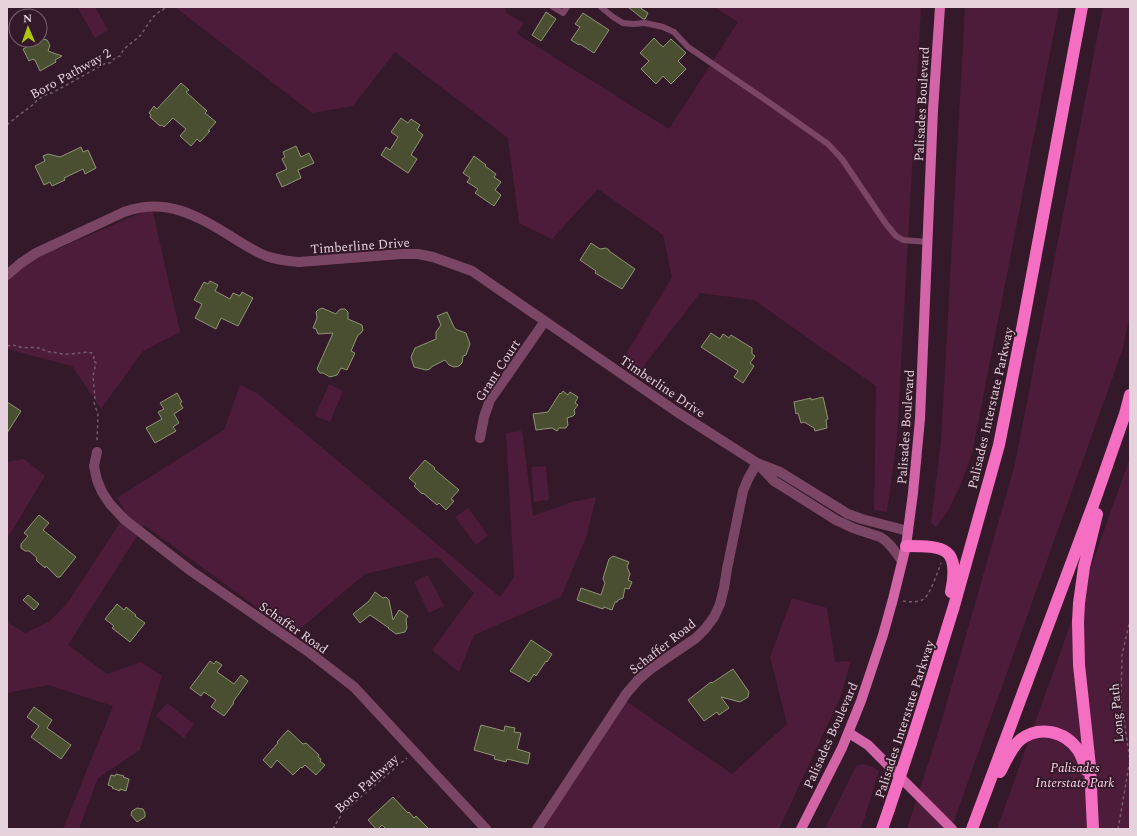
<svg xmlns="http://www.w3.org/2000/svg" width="1137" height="836" viewBox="0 0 1137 836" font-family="Spectral,serif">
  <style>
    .green { fill: #4e1c3b }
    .building { fill: #494f30; stroke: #8e9574 }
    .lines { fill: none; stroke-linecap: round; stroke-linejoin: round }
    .path { stroke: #755e6c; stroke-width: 1.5; stroke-dasharray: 3 3; stroke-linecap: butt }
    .lane { stroke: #7b4665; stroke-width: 6 }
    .street { stroke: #7b4665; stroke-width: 10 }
    .primary { stroke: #d264a7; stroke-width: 10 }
    .highway { stroke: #f46fc2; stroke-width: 12 }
    .highway-bridge { stroke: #f46fc2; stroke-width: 12 }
    .labels { text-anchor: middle; stroke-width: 4; stroke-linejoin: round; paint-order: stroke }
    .street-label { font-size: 13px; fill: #e5d2dc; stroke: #331929 }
    .park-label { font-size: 13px; font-style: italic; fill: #fecfe8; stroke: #331929 }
  </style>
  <rect width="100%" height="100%" fill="#331929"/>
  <path class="green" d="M77,7H95L108,30L95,38Z
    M175,7H505L506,13L524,23L517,34L669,129L738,22L714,7H921L897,439L887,512L874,510L876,386L754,300L700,293L640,371L623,359L672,277L663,235L598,189L552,239L519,223L508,138L395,52L353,106L312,113Z
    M965,7H1059L972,454L960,486L948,511L936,527L931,523L941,442Z
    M1103,7H1130V315L1122,351L951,829H907L938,733L1015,464Z
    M152,208L180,332L143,351L101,409L72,366L7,349V278L32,260Z
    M329,384L343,391L330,422L315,416Z
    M240,385L257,393L500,597L514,577L506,433L522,431L533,516L572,502L596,497L587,535L561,597L474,635L459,672L432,650L474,593L438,557L365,574L294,634L144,525L68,645L107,674L141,662L162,676L140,750L98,778L79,829H63L113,706L48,685L7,693V622L25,633L50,621L69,601L126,513L117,498L224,430Z
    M1130,458V829H997Z
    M24,459L45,476L7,539V462Z
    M546,466L549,500L534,502L531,467Z
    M468,508L488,535L476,545L455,517Z
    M428,575L444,606L429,613L414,582Z
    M792,598L827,608L835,662L851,661L840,698L779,829H548L545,826L626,701L732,774L787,724L770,657Z
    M167,703L194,724L184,738L156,716Z
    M863,764L873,767L879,771L861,829H825L856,766Z"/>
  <path class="building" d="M628,7H639L648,13L645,19H643Z
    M546,12L556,19L541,41L532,35Z
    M583,13L609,30L594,53L580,44L579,45L571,40L580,27L575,24Z
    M40,38L47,40L50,45L48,51L62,56L55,60L56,62L40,71L35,60H34L33,59L29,61L23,49L27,47L26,45L27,44L25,40H40Z
    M654,38L663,47L671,39L686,53L678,61L686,69L671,84L663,76L656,84L641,69L649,61L640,53Z
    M181,83L189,90L186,92L207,111L205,113L216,122L208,131H210L200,142L197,139L191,146L180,136L186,129L173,118L164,127L162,125L160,126L150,117L151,115L149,113L154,106L157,109Z
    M401,118L408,123L411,119L420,125L417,130L423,135L411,155L417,159L408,173L381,155L386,147L390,150L398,137L391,132Z
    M296,146L301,157L309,153L314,163L298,170L301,178L282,187L276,174L287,169L282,159L285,157L283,152Z
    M81,147L83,152L88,150L96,168L85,174L83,169L64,178L65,180L52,186L50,182L44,185L35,166L45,161L43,156L48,154L60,157Z
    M474,156L486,165L485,166L496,174L494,177L501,182L495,190L501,195L494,206L475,193L478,189L467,182L470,178L463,173Z
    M591,243L600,249L606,248L609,250V251L635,269L622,289L595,273L596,271L580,260Z
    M210,281L218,285L215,291L230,299L233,293L240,296L242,292L253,298L238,326L221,318L216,329L195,318L202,304L194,300L204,282L208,284Z
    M322,308L336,314L339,310L341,309H345L348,312V319L362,325L363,330L361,333L358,335L351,351L355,353L347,370L341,368L337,375L330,377L323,373H320L317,369L333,333L318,334L316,329L313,328L317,318L316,312L318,310Z
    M447,312L455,329L466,333L470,344L466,355L463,356L462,363L459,366L454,367L449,365L445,360L431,367L430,369L426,370L414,367L411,357L415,348L436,339V332L441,325L437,316Z
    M711,333L720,339L723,334L729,338L731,335L752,348V354L755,356L750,363L754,366L743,383L734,377L738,371L701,347Z
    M563,391L568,395L570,392L578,397L575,403L578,405L574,410L575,414L573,416L567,418L568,425L566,428H559L557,431L552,428L536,430L533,414L548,412L560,393L561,394Z
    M177,393L182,402L180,403L183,408L174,414L179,423L173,427L176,431L155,443L146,428L162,419L158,412L164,409L160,403Z
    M823,397L828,419L826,420L827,428L815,431L814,428L804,422L801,423L798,413L796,414L794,402L811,398V400Z
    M7,402L21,411L7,433Z
    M425,460L435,468L434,469L459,490L451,499L454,501L446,510L439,503L437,505L423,493L422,494L414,486L416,484L409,478Z
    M39,515L49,523L43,530L76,557L60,577H57L46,566L45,568L36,560L37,558L29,551H25L21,548V544L28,536L24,533Z
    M613,556L629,562L627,567L630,574L628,580L632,582L629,589L625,588L623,598L618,600L617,602H615L612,610L604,607L603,609L577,600L581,588L601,595L605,583L603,579L604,575L609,559Z
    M375,592L383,598L386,597L389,600L393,620L399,610L408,616L406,619L407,628L405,632L396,634L388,628H389L370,615L360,623L353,614L369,601Z
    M28,595L39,604L34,610L23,600Z
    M117,604L124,610L126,607L136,615L135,616L145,623L130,642L112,628L114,626L105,619Z
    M531,640L552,654L547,662L546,661L536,676L534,674L529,682L510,671Z
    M210,661L214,664L216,661L222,665L217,672L234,684L241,675L248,681L233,702L234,703L224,716L211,707L216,700L204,692L201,696L190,688Z
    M733,669L749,692L748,697L740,702L721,697L729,708L719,715L717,712L704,721L688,700L711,682L712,683Z
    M34,707L52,720L47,728L71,745L61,759L31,737L39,726L27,717Z
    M481,725L504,731L505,726L515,728L514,732L521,733L517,749L530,753L528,764L507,759L506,762L494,759L495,756L474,750Z
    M288,730L303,744L306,743L319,755L318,757L321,759L320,761L325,765L316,775L305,765L302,768L301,767L293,775L277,760L271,768L263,760L278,743L277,742Z
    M116,774L124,776L123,777L129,779L126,791L120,789V791L112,788L113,787L108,785L111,775L115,776Z
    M393,797L408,813L409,812L414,818L416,816L429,829H386L382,825L378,829H376L368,820Z
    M137,808L143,809L145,813V817L137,822L131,815L132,811Z"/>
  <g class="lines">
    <path class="path" d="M7,125L19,115L34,104L37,100L49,93H52L106,63H110L116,57L120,56L124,49L141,35L152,18L160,11L163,10L165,7H174
      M7,346C13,345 15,345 20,347C30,349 38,345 47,352C54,351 61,355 69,354C77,354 83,351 92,353L94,357L93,360L96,363L93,376L95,399L94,403L98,414L97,442
      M903,601C910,602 919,603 925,598C931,592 938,571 941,563
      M333,829L342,813L376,784L407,758
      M1118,829L1130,760L1121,701L1122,655L1130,620"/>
    <path class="lane" d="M553,7L563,13L567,7
      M601,7L613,17L623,23L633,24L645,23L663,27L674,32L688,47L770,103L828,144L842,159L886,224L896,236L903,240L928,242"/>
    <path class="street" d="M7,275L21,263L36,253L124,212C166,197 196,215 232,237C243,244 254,251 266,256C277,260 288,261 299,262L401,254H418L433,257L472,271L677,412L757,463L780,472L848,514L862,519L908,531
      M480,438L484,417L490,400L545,321
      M97,452L94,466L97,480L102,492L110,504L125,520L191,571L310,653L354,687L486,829
      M758,464L774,481L836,520L853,528L880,537C890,542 895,552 902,561
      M537,829L626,694L638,680L652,668L696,638L705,629L714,617L720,604L724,588L727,569L743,491L748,479L757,463"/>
    <path class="primary" d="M849,733L868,745L952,829
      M801,829L842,748L861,701L883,635L893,599L906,546L913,493L920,419L933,110L940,7"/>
    <path class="highway" d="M906,546C945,546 960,547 951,592
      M911,743L933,674L954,606L999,445L1022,329L1082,7
      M1000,772C1006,761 1011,748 1020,740C1039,725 1065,731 1078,750C1082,756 1084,763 1086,770
      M882,829L889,809
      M972,829L1096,497L1125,414L1130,395
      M1093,829L1090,766L1079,665L1078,622L1079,603L1084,567L1097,514"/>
    <path class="highway-bridge" d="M889,809L911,743"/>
  </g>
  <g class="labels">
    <g class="street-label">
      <text transform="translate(70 73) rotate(-29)" y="5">Boro Pathway 2</text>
      <text transform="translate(921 104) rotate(-87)" y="5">Palisades Boulevard</text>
      <text transform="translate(360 245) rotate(-4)" y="5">Timberline Drive</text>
      <text transform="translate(497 370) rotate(-57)" y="5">Grant Court</text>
      <text transform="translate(663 386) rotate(34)" y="5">Timberline Drive</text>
      <text transform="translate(990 408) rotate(-77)" y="5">Palisades Interstate Parkway</text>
      <text transform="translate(905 427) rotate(-86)" y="5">Palisades Boulevard</text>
      <text transform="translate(294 627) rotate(35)" y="5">Schaffer Road</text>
      <text transform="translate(662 646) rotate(-38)" y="5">Schaffer Road</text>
      <text transform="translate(1116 713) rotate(-95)" y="5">Long Path</text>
      <text transform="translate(904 719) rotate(-72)" y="5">Palisades Interstate Parkway</text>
      <text transform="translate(830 735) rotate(-66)" y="5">Palisades Boulevard</text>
      <text transform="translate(366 783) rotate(-42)" y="5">Boro Pathway</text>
    </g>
    <g class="park-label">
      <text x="1075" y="772">Palisades<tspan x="1075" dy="15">Interstate Park</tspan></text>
    </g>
  </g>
  <rect width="1137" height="836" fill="none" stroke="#e5d2dc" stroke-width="16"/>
  <g transform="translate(28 28) rotate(358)"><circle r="19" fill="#331929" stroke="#7a6371"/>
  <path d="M0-3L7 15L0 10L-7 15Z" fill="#afc508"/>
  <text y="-6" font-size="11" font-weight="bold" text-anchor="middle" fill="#e5d2dc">N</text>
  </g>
</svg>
